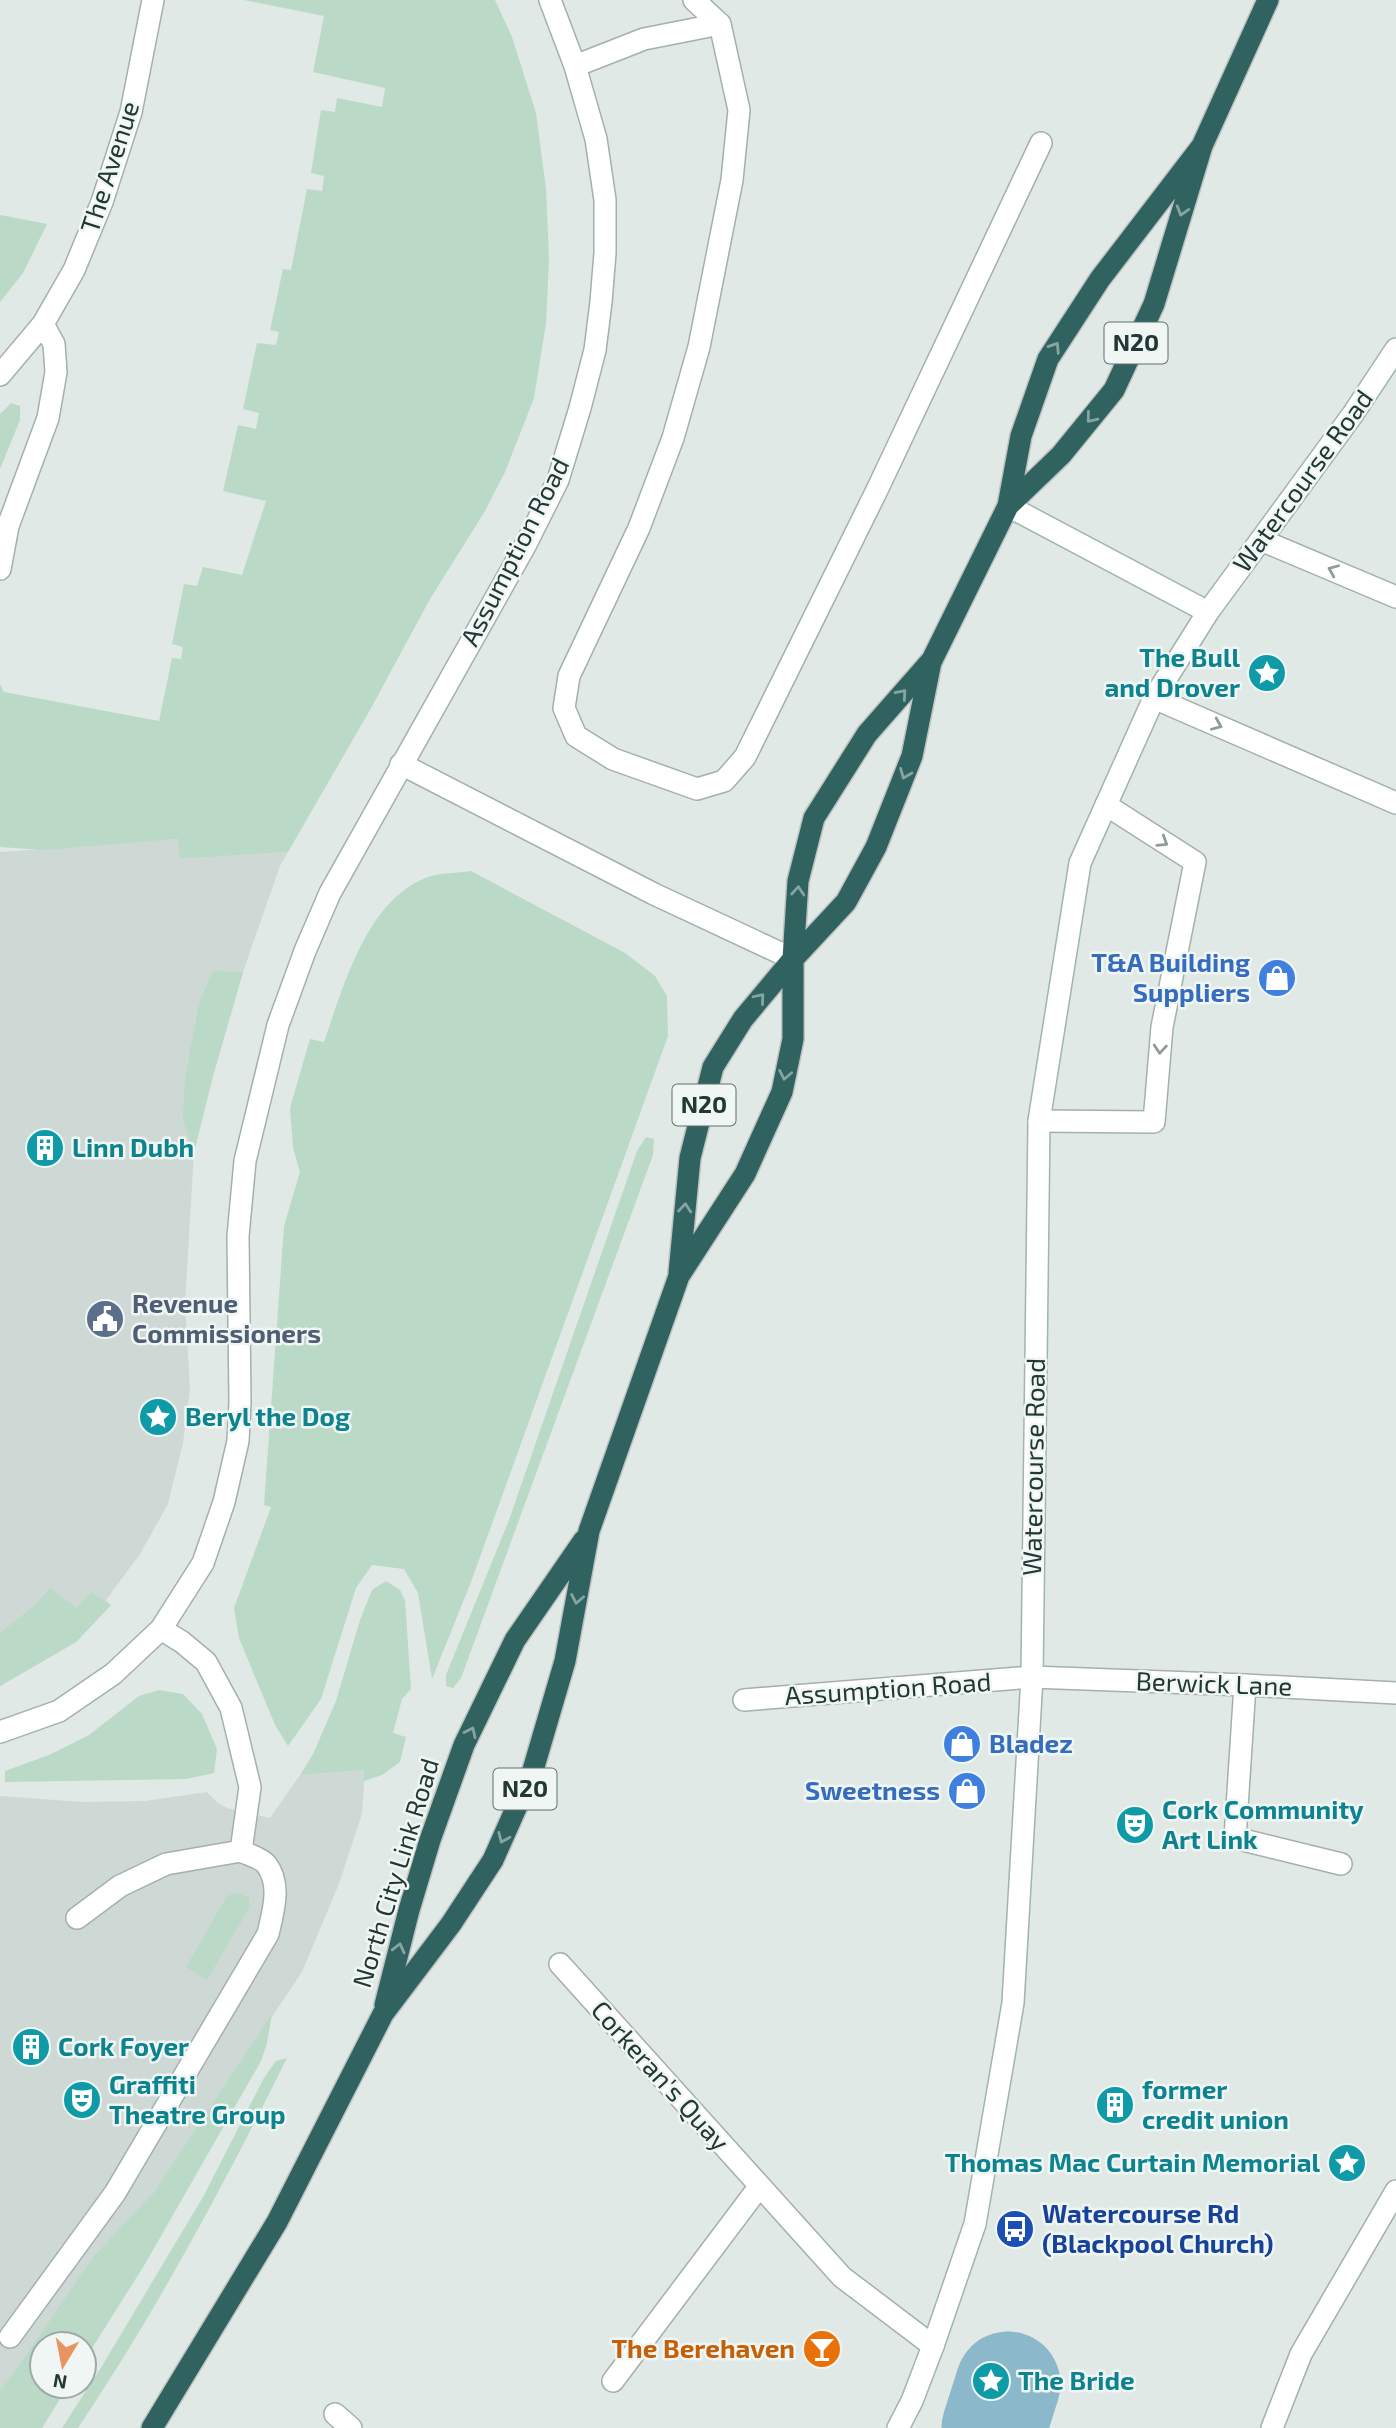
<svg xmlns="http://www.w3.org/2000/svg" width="1396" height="2428" viewBox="0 0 1396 2428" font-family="'Exo 2',sans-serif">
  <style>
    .built { fill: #ced9d5 }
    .green { fill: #bad9c7 }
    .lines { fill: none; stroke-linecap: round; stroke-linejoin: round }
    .river { stroke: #8bb8cb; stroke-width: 105 }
    .lane-casing { stroke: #a3b0ad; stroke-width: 24 }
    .street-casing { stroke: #a3b0ad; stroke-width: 24 }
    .secondary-casing { stroke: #a0b4b0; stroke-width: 24 }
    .highway-casing { stroke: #bdc3c2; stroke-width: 24 }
    .lane { stroke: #fff; stroke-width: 21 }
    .street { stroke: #fff; stroke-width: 21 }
    .secondary { stroke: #fff; stroke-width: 21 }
    .highway { stroke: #30625f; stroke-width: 21 }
    .oneway { stroke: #86a5a2 }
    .oneway2 { stroke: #909c9a }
    .labels { text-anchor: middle; stroke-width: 5; stroke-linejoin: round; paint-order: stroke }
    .shield { fill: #f0f6f4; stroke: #60716e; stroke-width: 2 }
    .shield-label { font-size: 24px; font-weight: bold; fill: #223835 }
    .street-label { font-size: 26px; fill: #223835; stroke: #f0f6f4 }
    .culture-label { font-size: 26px; font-weight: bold; fill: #0d838f; stroke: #f0f6f4; text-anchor: start }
    .shop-label { font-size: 26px; font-weight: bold; fill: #366cbe; stroke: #f0f6f4; text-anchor: end }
    .service-label { font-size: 26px; font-weight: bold; fill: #4e5e75; stroke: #f0f6f4; text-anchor: start }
    .transit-label { font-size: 26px; font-weight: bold; fill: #164399; stroke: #f0f6f4; text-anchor: start }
    .food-label { font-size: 26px; font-weight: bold; fill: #c56008; stroke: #f0f6f4; text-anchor: end }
  </style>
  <rect width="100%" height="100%" fill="#e0e9e6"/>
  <path class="built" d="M179,839L181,859L288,852L280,866L243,972L213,1076L194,1152L185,1305L190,1389L183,1443L168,1504L140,1554L106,1600L111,1605L76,1642L0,1686V852Z
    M365,1770L362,1814L339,1884L302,1972L154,2192L131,2217L0,2395V1796L83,1802L145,1801L207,1792L217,1802L227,1808L270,1818L300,1775Z"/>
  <path class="green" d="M244,0H495L512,37L536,113L546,189L549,259L546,323L534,398L505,472L485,511L430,599L370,710L288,852L180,859L178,839L43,850L0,847V684L4,692L159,721L172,658L181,659L183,647L172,644L184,584L197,586L203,567L242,575L266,501L223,491L238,425L256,429L259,413L243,409L257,343L276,345L279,332L270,330L283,269L291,270L307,189L322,191L324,176L311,173L321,110L335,112L337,98L382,107L385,88L313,72L324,16Z
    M0,215L47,224L23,273L0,302Z
    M11,403L20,406V420L0,469V414Z
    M471,871L625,953L655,976L667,996L668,1036L471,1582L432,1679L418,1593L404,1569L372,1565L356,1588L321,1699L288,1746L275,1725L239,1638L234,1608L271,1507L264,1505L284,1226L300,1172L293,1148L290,1108L310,1039L324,1042C344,986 366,900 428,877C440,873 458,873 471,871Z
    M213,971L243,972L213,1076L194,1152L183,1120L185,1078L200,1000Z
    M646,1137L654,1139L653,1155L461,1678L453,1688L446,1686V1675L509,1520L637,1151Z
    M386,1581L400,1590L405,1600L411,1689L402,1699L393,1733L406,1737L400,1762L382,1775L364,1781V1770L300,1775L313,1754L336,1701L360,1620L372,1590Z
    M50,1588L77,1608L91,1592L111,1605L76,1642L0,1686V1633L34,1606Z
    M159,1690L183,1694L202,1714L217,1749L214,1773L186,1779L5,1782V1771L49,1755L89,1735L139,1696Z
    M238,1893L249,1898V1908L207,1980L186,1967L227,1896Z
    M272,2014L267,2043L261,2061L145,2264L84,2361V2344H42V2386H68L42,2428H0V2389L9,2380L94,2256L154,2192Z
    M287,2058C224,2185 157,2310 78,2428H62L102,2366L203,2197L264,2078L276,2061Z"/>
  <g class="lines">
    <path class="river" d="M994,2428L1008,2384"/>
    <defs>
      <path id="lane" d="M694,0L720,24L739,110L732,180L699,347L673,438L639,528L569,676L564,708L576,736L613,759L697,789L724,781L745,757L877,490L1041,143
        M575,66L644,39L720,24
        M1039,1121L1154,1122L1162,1027L1195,862L1106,805
        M1245,1685L1235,1838L1341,1864
        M77,1918L120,1886L166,1864L241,1851L250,1787L231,1708L206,1662L182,1642L161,1629
        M10,2337L115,2193L268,1934C273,1912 282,1884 266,1864C261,1858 249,1855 241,1851
        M335,2414L351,2428"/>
      <path id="street" d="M0,375L43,324L74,270L102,202L131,112L153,0
        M1261,540L1396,597
        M0,569L8,526L48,418L56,372L54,344L43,324
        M1154,698L1396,803
        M401,764L654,894L793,959
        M744,1700L1032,1677L1245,1685L1396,1693
        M0,1732L59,1711L113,1674L161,1629L203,1563L224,1502L238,1441L240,1402L238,1236L245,1161L278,1025L305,951L330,893L526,544L558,480L580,408L595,350L601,302L605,253V200L596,139L575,66L550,0
        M560,1964L842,2277L933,2346
        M613,2381L759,2187
        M1272,2428L1301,2354L1396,2191"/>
      <path id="secondary" d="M1008,506L1208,612
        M898,2428L912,2401L933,2346L975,2224L1013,2003L1032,1677L1039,1121L1080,863L1154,698L1208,612L1353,414L1396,349"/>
      <path id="highway" d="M1008,506L1061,455L1114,390L1154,304L1202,146L1268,0
        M679,1273L690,1158L713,1067L743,1019L793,959L846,902L876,847L912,756L931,662
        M385,2005L409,1910L430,1840L464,1745L515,1640L584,1540
        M152,2428L277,2222L383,2014L451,1924L493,1860L533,1770L565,1661L589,1531L679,1276L745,1174L782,1092L793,1039V959L798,881L814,818L867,734L932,660L1008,506L1021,436L1048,359L1100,279L1202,146"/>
    </defs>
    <use href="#lane" class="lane-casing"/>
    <use href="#street" class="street-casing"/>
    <use href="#secondary" class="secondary-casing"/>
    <use href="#highway" class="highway-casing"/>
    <use href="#lane" class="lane"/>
    <use href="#street" class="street"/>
    <use href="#secondary" class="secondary"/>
    <use href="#highway" class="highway"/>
  </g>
  <defs><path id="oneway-chevron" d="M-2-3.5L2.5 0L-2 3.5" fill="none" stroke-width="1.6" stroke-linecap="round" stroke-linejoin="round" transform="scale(1.75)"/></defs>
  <g class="oneway">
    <use href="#oneway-chevron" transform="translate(1182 211) rotate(107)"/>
    <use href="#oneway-chevron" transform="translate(1055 347) rotate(-57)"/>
    <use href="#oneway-chevron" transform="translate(1091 418) rotate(129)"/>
    <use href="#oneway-chevron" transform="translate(902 694) rotate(-49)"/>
    <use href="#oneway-chevron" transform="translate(905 774) rotate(112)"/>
    <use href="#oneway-chevron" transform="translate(798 891) rotate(-86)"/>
    <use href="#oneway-chevron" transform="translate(760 998) rotate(-50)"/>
    <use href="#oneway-chevron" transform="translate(785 1075) rotate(101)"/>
    <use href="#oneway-chevron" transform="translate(685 1208) rotate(-85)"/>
    <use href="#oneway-chevron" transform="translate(577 1599) rotate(101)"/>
    <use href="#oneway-chevron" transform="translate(471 1732) rotate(-65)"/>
    <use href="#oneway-chevron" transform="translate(503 1838) rotate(114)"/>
    <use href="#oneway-chevron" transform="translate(399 1948) rotate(-76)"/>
  </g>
  <g class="oneway2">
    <use href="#oneway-chevron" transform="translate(1333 570) rotate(-157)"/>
    <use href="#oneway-chevron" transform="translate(1217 725) rotate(23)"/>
    <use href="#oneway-chevron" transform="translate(1163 842) rotate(32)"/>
    <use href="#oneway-chevron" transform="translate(1160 1049) rotate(95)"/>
  </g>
  <defs>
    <symbol id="sight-disc" viewBox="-11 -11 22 22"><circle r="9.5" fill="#0f9aa8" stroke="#f0f6f4"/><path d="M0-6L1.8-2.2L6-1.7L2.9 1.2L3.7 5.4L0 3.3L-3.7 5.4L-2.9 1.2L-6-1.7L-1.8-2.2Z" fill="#fff"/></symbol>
    <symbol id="shop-disc" viewBox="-11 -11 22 22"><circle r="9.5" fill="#3f7fe0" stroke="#f0f6f4"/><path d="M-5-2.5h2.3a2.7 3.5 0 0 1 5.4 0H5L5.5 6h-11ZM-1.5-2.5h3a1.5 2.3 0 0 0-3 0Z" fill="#fff"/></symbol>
    <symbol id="building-disc" viewBox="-11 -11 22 22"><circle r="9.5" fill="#0f9aa8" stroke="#f0f6f4"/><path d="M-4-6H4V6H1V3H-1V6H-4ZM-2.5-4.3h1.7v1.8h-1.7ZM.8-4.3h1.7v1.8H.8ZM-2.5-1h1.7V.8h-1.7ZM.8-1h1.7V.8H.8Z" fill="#fff"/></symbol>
    <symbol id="civic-disc" viewBox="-11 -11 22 22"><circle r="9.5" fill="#5c6f8a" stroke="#f0f6f4"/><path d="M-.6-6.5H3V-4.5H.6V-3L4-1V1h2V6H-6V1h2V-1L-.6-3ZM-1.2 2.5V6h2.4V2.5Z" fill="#fff"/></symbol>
    <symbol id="theatre-disc" viewBox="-11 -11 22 22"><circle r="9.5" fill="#0f9aa8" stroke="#f0f6f4"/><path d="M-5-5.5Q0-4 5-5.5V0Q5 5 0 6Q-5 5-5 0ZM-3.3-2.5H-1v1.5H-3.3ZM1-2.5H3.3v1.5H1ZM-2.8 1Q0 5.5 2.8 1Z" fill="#fff"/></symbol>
    <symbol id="bus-disc" viewBox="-11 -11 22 22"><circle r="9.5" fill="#1a4fb4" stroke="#f0f6f4"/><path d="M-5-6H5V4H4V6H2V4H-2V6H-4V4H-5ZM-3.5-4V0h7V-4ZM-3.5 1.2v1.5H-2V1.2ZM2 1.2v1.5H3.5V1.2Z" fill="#fff"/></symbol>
    <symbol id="bar-disc" viewBox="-11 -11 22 22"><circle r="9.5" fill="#e8710a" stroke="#f0f6f4"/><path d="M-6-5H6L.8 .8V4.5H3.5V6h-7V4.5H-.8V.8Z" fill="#fff"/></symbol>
  </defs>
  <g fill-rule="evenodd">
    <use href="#sight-disc" x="1245" y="651" width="44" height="44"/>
    <use href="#shop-disc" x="1255" y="956" width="44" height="44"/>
    <use href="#building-disc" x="23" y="1126" width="44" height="44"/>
    <use href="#civic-disc" x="83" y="1297" width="44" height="44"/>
    <use href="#sight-disc" x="136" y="1395" width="44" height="44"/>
    <use href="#shop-disc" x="940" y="1722" width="44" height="44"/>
    <use href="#shop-disc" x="945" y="1769" width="44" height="44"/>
    <use href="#theatre-disc" x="1113" y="1803" width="44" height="44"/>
    <use href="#building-disc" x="9" y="2025" width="44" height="44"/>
    <use href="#theatre-disc" x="60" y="2078" width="44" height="44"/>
    <use href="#building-disc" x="1093" y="2083" width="44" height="44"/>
    <use href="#sight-disc" x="1325" y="2141" width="44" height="44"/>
    <use href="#bus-disc" x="993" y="2207" width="44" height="44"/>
    <use href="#bar-disc" x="800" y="2327" width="44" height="44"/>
    <use href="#sight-disc" x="969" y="2359" width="44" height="44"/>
  </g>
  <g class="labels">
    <g class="shield">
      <rect x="1104.5" y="322.5" width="63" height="41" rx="5"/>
      <rect x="672.5" y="1084.5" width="63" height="41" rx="5"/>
      <rect x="493.5" y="1768.5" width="63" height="41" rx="5"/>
    </g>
    <g class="shield-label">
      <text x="1136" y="351">N20</text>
      <text x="704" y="1113">N20</text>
      <text x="525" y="1797">N20</text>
    </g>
    <g class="street-label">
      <text transform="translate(110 167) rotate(-72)" y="9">The Avenue</text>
      <text transform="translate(1303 481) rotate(-54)" y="9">Watercourse Road</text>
      <text transform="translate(515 552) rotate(-63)" y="9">Assumption Road</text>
      <text transform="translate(1034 1467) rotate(-89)" y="9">Watercourse Road</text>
      <text transform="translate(1214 1684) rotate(2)" y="9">Berwick Lane</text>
      <text transform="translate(888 1689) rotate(-4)" y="9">Assumption Road</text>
      <text transform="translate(396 1873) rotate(-73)" y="9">North City Link Road</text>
      <text transform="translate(660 2076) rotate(48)" y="9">Corkeran's Quay</text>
    </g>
    <g class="culture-label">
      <text x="1240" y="667" text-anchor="end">The Bull<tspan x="1240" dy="30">and Drover</tspan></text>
      <text x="72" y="1157">Linn Dubh</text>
      <text x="185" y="1426">Beryl the Dog</text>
      <text x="1162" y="1819">Cork Community<tspan x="1162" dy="30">Art Link</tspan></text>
      <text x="58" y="2056">Cork Foyer</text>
      <text x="109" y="2094">Graffiti<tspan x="109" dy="30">Theatre Group</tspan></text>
      <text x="1142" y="2099">former<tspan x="1142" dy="30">credit union</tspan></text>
      <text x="1320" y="2172" text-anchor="end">Thomas Mac Curtain Memorial</text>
      <text x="1018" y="2390">The Bride</text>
    </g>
    <g class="shop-label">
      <text x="1250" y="972">T&amp;A Building<tspan x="1250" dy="30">Suppliers</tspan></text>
      <text x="989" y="1753" text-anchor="start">Bladez</text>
      <text x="940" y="1800">Sweetness</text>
    </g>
    <g class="service-label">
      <text x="132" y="1313">Revenue<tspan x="132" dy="30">Commissioners</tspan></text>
    </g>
    <g class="transit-label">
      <text x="1042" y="2223">Watercourse Rd<tspan x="1042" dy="30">(Blackpool Church)</tspan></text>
    </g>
    <g class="food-label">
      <text x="795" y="2358">The Berehaven</text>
    </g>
  </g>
  <g transform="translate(63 2365) rotate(190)"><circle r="33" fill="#f0f6f4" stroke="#9eaaa8" stroke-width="2"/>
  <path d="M0-5L12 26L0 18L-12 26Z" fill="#e79460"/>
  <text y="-10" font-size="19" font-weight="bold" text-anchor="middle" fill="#223835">N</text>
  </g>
</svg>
